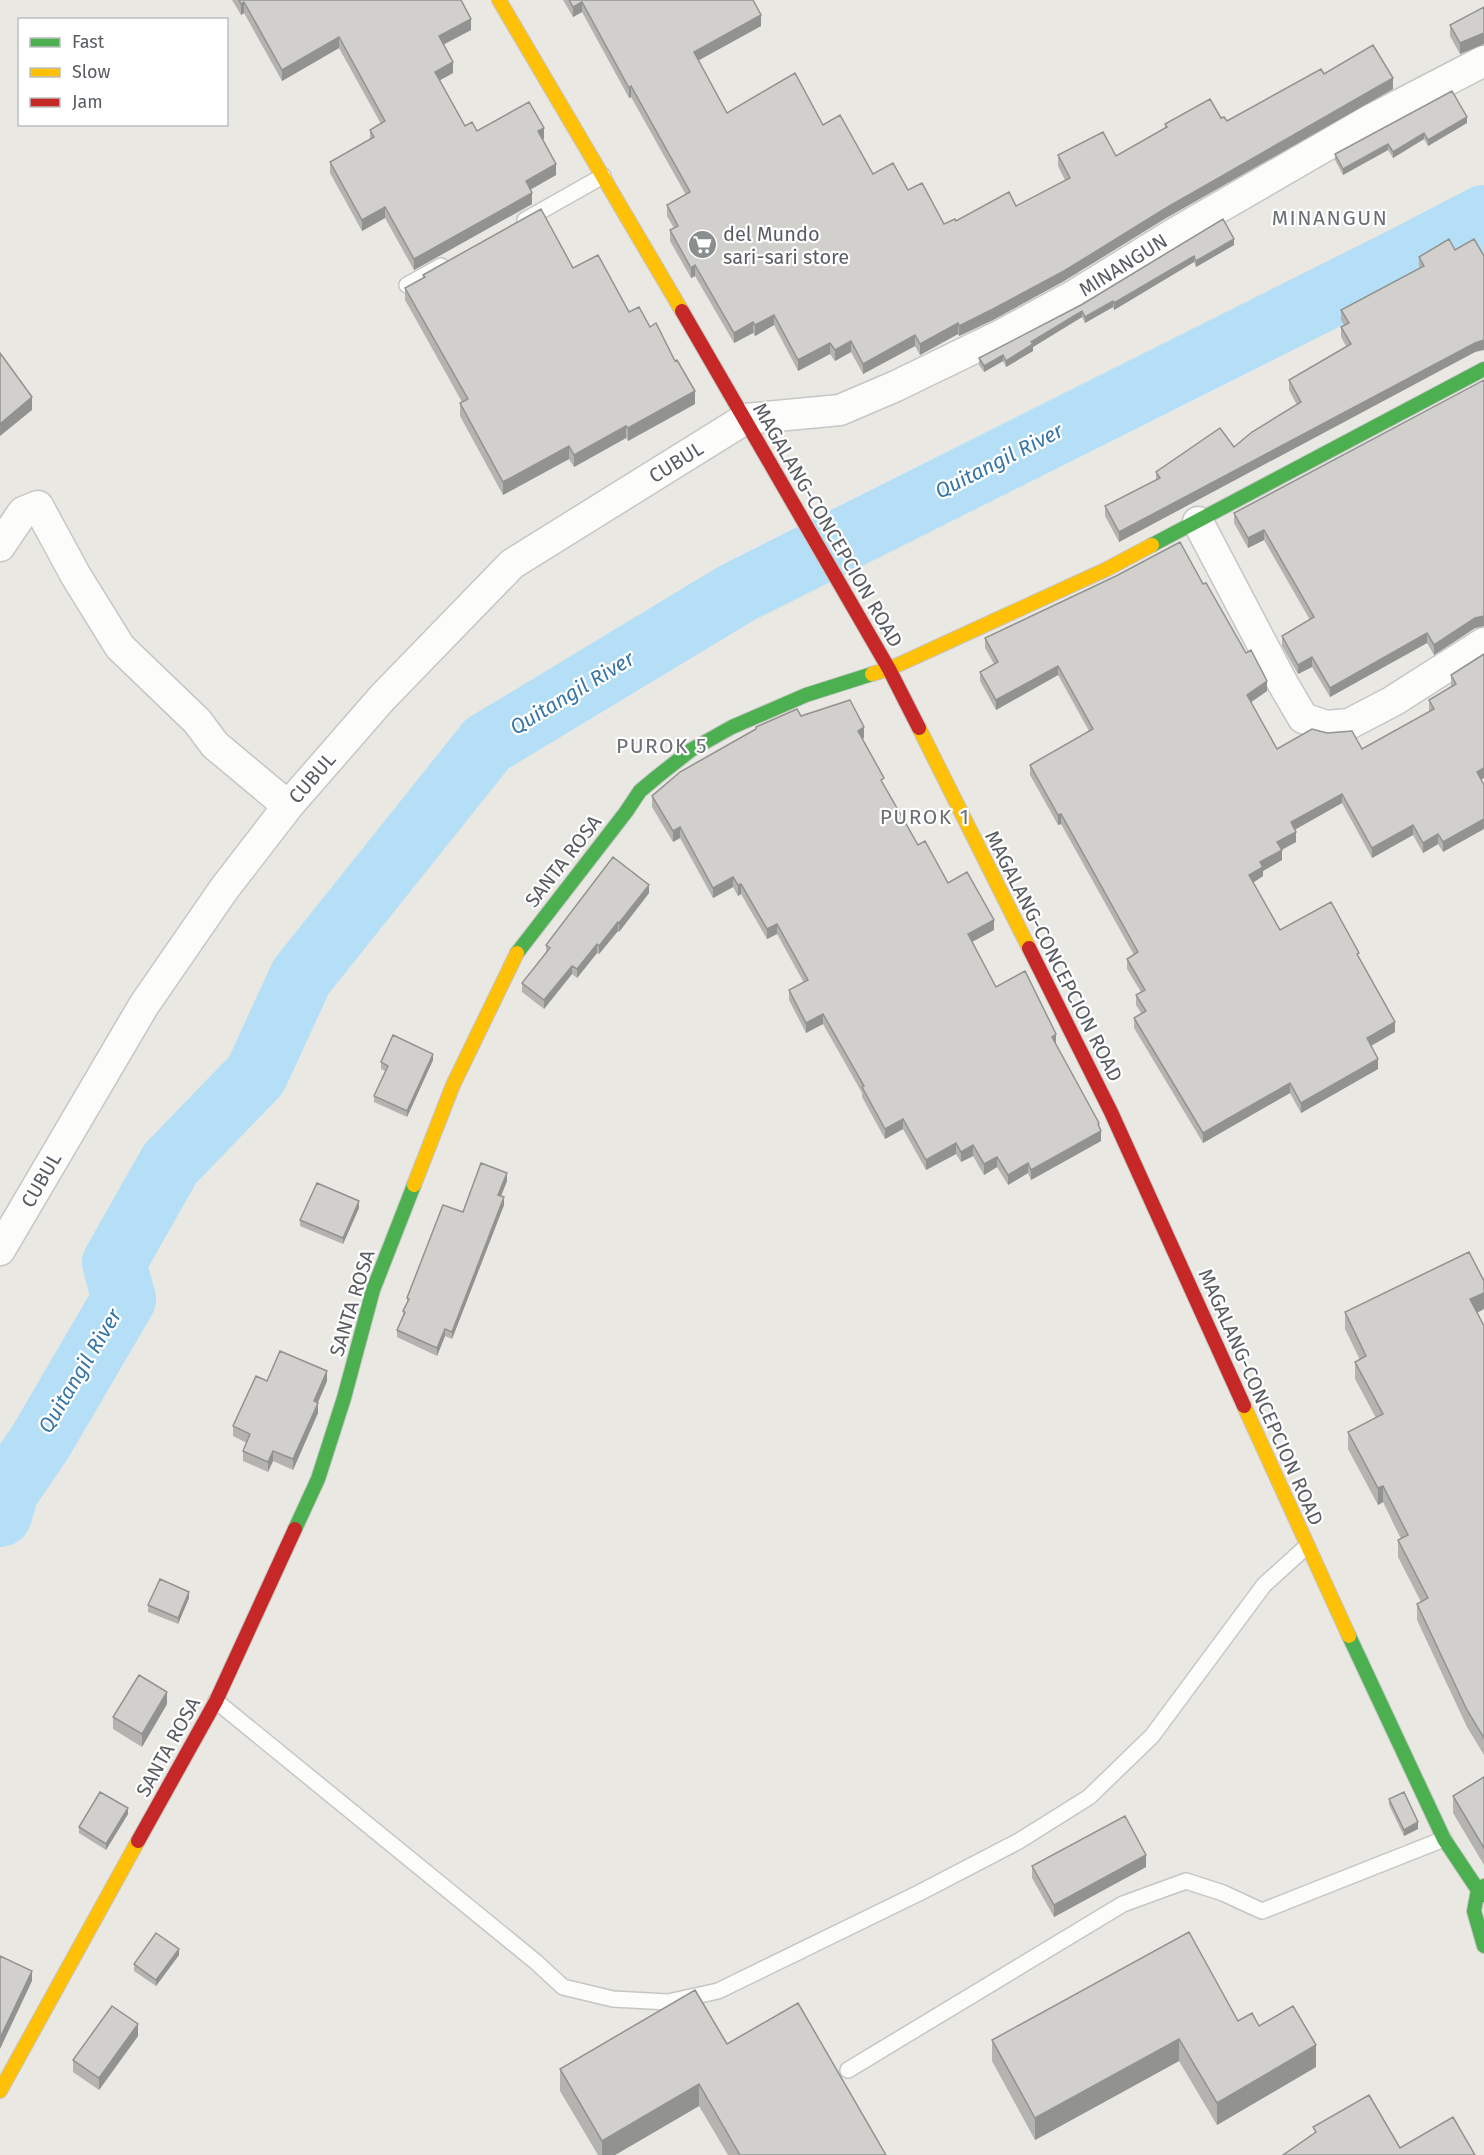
<svg xmlns="http://www.w3.org/2000/svg" width="1484" height="2155" viewBox="0 0 1484 2155" font-family="'Fira Sans',sans-serif">
  <style>
    .lines { fill: none; stroke-linecap: round; stroke-linejoin: round }
    .river { stroke: #b4dff7; stroke-width: 64 }
    .lane-casing { stroke: #c6c6c5; stroke-width: 18 }
    .street-casing { stroke: #c6c6c5; stroke-width: 33 }
    .fast-casing { stroke: #c5c5c4; stroke-width: 16 }
    .slow-casing { stroke: #c5c5c4; stroke-width: 16 }
    .jam-casing { stroke: #c5c5c4; stroke-width: 16 }
    .lane { stroke: #fcfcfb; stroke-width: 15 }
    .street { stroke: #fcfcfb; stroke-width: 30 }
    .fast { stroke: #4caf50; stroke-width: 14 }
    .slow { stroke: #ffc107; stroke-width: 14 }
    .jam { stroke: #c62828; stroke-width: 14 }
    .wall { fill: #b4b3b0 }
    .shaded-wall { fill: #929290 }
    .building { fill: #d1d0cd; stroke: #929290; stroke-width: 1.5 }
    .labels { text-anchor: middle; stroke-width: 4.5; stroke-linejoin: round; paint-order: stroke }
    .poi-label { font-size: 20px; fill: #595d62; stroke: #fff; text-anchor: start }
    .street-label { font-size: 20px; fill: #595d62; stroke: #fff }
    .neighbourhood-label { font-size: 21px; letter-spacing: 1.5px; fill: #6a6f74; stroke: #fff }
    .water-label { font-size: 21px; font-style: italic; fill: #3976a8; stroke: #fff }
  </style>
  <rect width="100%" height="100%" fill="#e9e8e3"/>
  <g class="lines">
    <path class="river" d="M0,1515L7,1491L41,1441L124,1299L114,1263L170,1164L256,1075L301,977L487,744L737,593L1407,257L1484,217"/>
    <defs>
      <path id="lane" d="M525,220L603,176
        M407,285L441,266
        M216,1701L536,1962L563,1987L613,1999L668,2002L718,1991L919,1893L1019,1841L1089,1797L1152,1736L1264,1585L1307,1546
        M848,2070L1123,1904L1186,1881L1223,1893L1262,1911L1444,1839"/>
      <path id="street" d="M1198,522L1282,682L1303,718L1326,726L1349,724L1393,701L1484,643
        M0,546L23,512L38,506L76,576L120,647L197,721L215,745L288,806
        M0,1250L144,1005L224,889L288,806L382,698L512,564L745,419L840,410L896,386L1001,335L1073,296L1175,233L1372,119L1484,61"/>
      <path id="fast" d="M1152,545L1484,369
        M517,953L626,812L640,791L658,776L691,750L732,727L806,695L872,674
        M295,1529L318,1479L344,1398L373,1290L414,1185
        M1349,1636L1444,1839L1478,1890L1484,1895
        M1484,1886L1478,1890L1474,1911L1484,1946"/>
      <path id="slow" d="M499,0L682,311
        M872,674L889,669L1107,569L1152,545
        M919,728L1029,948
        M414,1185L453,1085L517,953
        M1244,1406L1349,1636
        M0,2091L138,1841"/>
      <path id="jam" d="M682,311L889,669L919,728
        M1029,948L1111,1112L1244,1406
        M138,1841L216,1701L295,1529"/>
    </defs>
    <use href="#lane" class="lane-casing"/>
    <use href="#street" class="street-casing"/>
    <use href="#fast" class="fast-casing"/>
    <use href="#slow" class="slow-casing"/>
    <use href="#jam" class="jam-casing"/>
    <use href="#lane" class="lane"/>
    <use href="#street" class="street"/>
    <use href="#fast" class="fast"/>
    <use href="#slow" class="slow"/>
    <use href="#jam" class="jam"/>
  </g>
  <path class="wall" d="M232,0H461L471,30L444,44L453,73L440,80L465,126L477,131L544,139H542L556,175L530,190L532,204L414,270L385,218L362,231L330,173V162L370,140V130L381,124L339,48L282,81L244,13L241,15Z
    M563,0H753L761,26L698,60L727,113L823,125L873,174L908,190L944,224L1016,206L1065,180L1058,166V155L1116,156L1165,128V124L1221,118L1227,121L1324,74L1393,89L1166,218L1064,281L993,320L959,336L958,334L920,355L915,346L863,374L851,352L835,361L830,354L798,371L774,325L755,336L753,333L734,343L695,276L691,278L670,241V230L674,228L667,216V205L686,195L631,97L629,98L582,12L573,17Z
    M1484,7V44L1460,54L1450,36V25Z
    M1467,123L1428,146L1424,139L1393,158L1388,150L1343,175L1335,160V154Z
    M1223,219L1234,245L1196,267L1194,262L1114,310L1113,307L1085,323L1082,317L1033,347V351L1006,367L1003,361L984,372L979,365V358L1081,305Z
    M1455,250L1475,352L1119,542L1105,516V506L1156,480V472L1234,447L1297,405L1289,390V380L1346,346L1341,337V327L1344,325L1341,320V310L1420,268L1419,266V257Z
    M573,268L629,312L695,404L628,441L626,438L574,467L569,459L503,495L460,416V403L462,402L405,300V288L423,278V275Z
    M1484,380V626L1475,628L1434,655L1427,643L1330,697L1312,667L1298,674L1282,646V636L1310,620L1264,540L1248,548L1234,523V513Z
    M1203,584L1267,691L1251,702L1277,749H1362L1430,712L1429,710V700L1452,687L1451,685V675L1484,654V778L1481,780L1443,852L1438,844L1423,853L1413,835L1372,858L1342,803L1295,829L1296,842L1282,850V860L1263,871V876L1253,883L1280,930L1359,958L1395,1032L1371,1046L1378,1069L1301,1113L1290,1093L1203,1143L1134,1028V1018L1141,1013L1136,1005V995L1141,992L1127,969V959L1134,955L1061,824L1058,825L1030,775V765L1089,731L1058,675L996,710L980,681V672L994,664L985,648V638Z
    M801,716L864,738L862,739L884,786L918,845L948,883L994,930L972,942L996,987L1056,1044L1099,1127L1101,1141L1031,1180L1028,1173L1008,1185L997,1167L984,1175L973,1156L961,1162L956,1154L926,1170L903,1129L885,1139L862,1097V1093L823,1024L806,1033L789,1000V990L804,983L777,934L767,939L741,894L738,896L733,887L713,898L680,838L673,842L652,807V796Z
    M649,893L619,932L618,931L599,954L597,953L577,978L572,974L544,1009L522,992V983L546,952V945Z
    M433,1060L407,1117L374,1102V1096L385,1071L381,1069V1062Z
    M507,1181L501,1196L504,1205L452,1339L445,1336L437,1356L397,1337V1330L403,1315V1311L407,1303V1298L463,1212Z
    M359,1208L343,1244L300,1226V1220Z
    M1484,1309L1477,1313L1484,1326V1755L1467,1727L1417,1620V1604L1421,1602L1398,1557V1540L1401,1539L1383,1502L1378,1505L1348,1449V1432L1376,1418L1355,1379V1362L1360,1360L1345,1329V1312Z
    M267,1381H327L318,1403V1413L293,1470L273,1461L268,1472L243,1461V1451L247,1443L233,1436V1426Z
    M189,1598L178,1624L148,1612V1605Z
    M167,1704L142,1747L113,1729V1717Z
    M1484,1777V1865L1453,1813V1796Z
    M1389,1799L1418,1829L1404,1836L1389,1805Z
    M128,1814L106,1850L79,1833V1827Z
    M1032,1866L1146,1867L1054,1917L1032,1878Z
    M179,1955L156,1986L134,1971V1964Z
    M1238,2021L1259,2026L1316,2067L1217,2125L1179,2061L1035,2140L992,2061V2040Z
    M138,2036L99,2090L73,2072V2060Z
    M727,2044L886,2155H728L699,2106L615,2155H598L560,2091V2069Z"/>
  <path class="shaded-wall" d="M244,2V13L241,15V4Z
    M582,2V12L573,17V7Z
    M761,15V26L694,63V52Z
    M471,19V30L439,47V36Z
    M1484,33V44L1460,54V43Z
    M339,37V48L282,81V70Z
    M453,62V73L435,83V72Z
    M1393,78V89L1166,218L1064,281L993,320L959,336V326Z
    M631,86V97L629,98V88Z
    M1467,117V123L1428,146V140Z
    M544,128V139L538,142V131Z
    M1424,133V139L1393,158V152Z
    M1388,144V150L1343,175V169Z
    M556,164V175L526,192V181Z
    M532,193V204L414,270V259Z
    M385,207V218L362,231V220Z
    M1234,239V245L1196,267V261Z
    M1194,256V262L1114,310V303Z
    M695,265V276L691,278V268Z
    M1113,301V307L1085,323V317Z
    M1082,311V317L1033,347V351L1006,367V361L1031,342Z
    M774,315V325L755,336V325Z
    M753,322V333L734,343V333Z
    M958,323V334L920,355V344Z
    M915,335V346L863,374V364Z
    M1484,340V350L1475,352L1119,542V532L1475,343Z
    M851,341V352L835,361V350Z
    M830,343V354L798,371V360Z
    M1003,355V361L984,372V366Z
    M695,391V404L628,441V428Z
    M32,397V410L0,436V424Z
    M626,426V438L574,467V455Z
    M569,446V459L503,495V482Z
    M1264,530V540L1248,548V538Z
    M1484,616V626L1475,628L1434,655V645L1475,618Z
    M1427,633V643L1330,697V688Z
    M1312,657V667L1298,674V665Z
    M1058,666V675L996,710V700Z
    M1267,681V691L1247,705V695Z
    M864,727V738L858,741V731Z
    M1484,768V778L1477,782V772Z
    M1342,794V803L1291,832V822Z
    M1061,814V824L1058,825V815Z
    M1484,819V829L1443,852V842Z
    M1413,825V835L1372,858V848Z
    M680,827V838L673,842V831Z
    M1296,832V842L1277,852V842Z
    M1438,834V844L1423,853V843Z
    M1282,850V860L1263,871V876L1249,885V875L1260,862Z
    M733,877V887L713,898V888Z
    M741,884V894L738,896V885Z
    M649,885V893L619,932V923Z
    M994,920V930L968,944V934Z
    M618,922V931L599,954V946Z
    M777,924V934L767,939V929Z
    M597,944V953L577,978V969Z
    M572,966V974L544,1009V1000Z
    M823,1014V1024L806,1033V1023Z
    M1395,1022V1032L1367,1048V1038Z
    M1056,1034V1044L1052,1047V1037Z
    M433,1054V1060L407,1117V1111Z
    M1378,1059V1069L1301,1113V1103Z
    M1290,1083V1093L1203,1143V1133Z
    M903,1119V1129L885,1139V1129Z
    M1099,1123V1132L1101,1131V1141L1031,1180V1170Z
    M956,1143V1154L926,1170V1160Z
    M973,1145V1156L961,1162V1152Z
    M997,1157V1167L984,1175V1164Z
    M1028,1163V1173L1008,1185V1175Z
    M507,1173V1181L498,1203V1195Z
    M504,1197V1205L452,1339V1332Z
    M359,1201V1208L343,1244V1238Z
    M1484,1293V1309L1470,1316V1299Z
    M445,1329V1336L437,1356V1348Z
    M327,1371V1381L314,1411V1401Z
    M318,1403V1413L293,1470V1459Z
    M273,1451V1461L268,1472V1462Z
    M1383,1486V1502L1378,1505V1488Z
    M189,1592V1598L178,1624V1618Z
    M167,1692V1704L142,1747V1734Z
    M128,1808V1814L106,1850V1844Z
    M1418,1822V1829L1404,1836V1830Z
    M1146,1855V1867L1054,1917V1905Z
    M179,1949V1955L156,1986V1980Z
    M32,1971V1981L0,2049V2038Z
    M138,2024V2036L99,2090V2078Z
    M1179,2039V2061L1035,2140V2118Z
    M1316,2045V2067L1217,2125V2103Z
    M699,2084V2106L615,2155H602V2141Z"/>
  <path class="building" d="M239,0H461L471,19L439,36L453,62L435,72L465,126L472,122L477,131L529,102L544,128L538,131L556,164L526,181L532,193L414,259L385,207L362,220L330,162L374,137L370,130L385,121L339,37L282,70L244,2L241,4Z
    M569,0H753L761,15L694,52L727,113L795,73L823,125L840,115L873,174L893,163L908,190L922,183L944,224L955,219L956,221L1009,192L1016,206L1070,178L1058,155L1103,132L1116,156L1167,127L1165,124L1210,99L1221,118L1224,117L1227,121L1321,69L1324,74L1373,45L1393,78L1166,208L1064,271L993,309L959,326L958,323L920,344L915,335L863,364L851,341L835,350L830,343L798,360L774,315L755,325L753,322L734,333L695,265L691,268L670,230L678,226L667,205L690,192L688,188L631,86L629,88L582,2L573,7Z
    M1484,7V33L1460,43L1450,25Z
    M1452,91L1467,117L1428,140L1424,133L1393,152L1388,144L1343,169L1335,154Z
    M541,209L573,268L598,255L629,312L639,307L650,327L656,323L675,361L677,360L695,391L628,428L626,426L574,455L569,446L503,482L460,403L468,399L405,288L425,277L423,275Z
    M1223,219L1234,239L1196,261L1194,256L1114,303L1113,301L1085,317L1082,311L1031,342L1033,344L1006,361L1003,355L984,366L979,358L1081,305Z
    M1449,239L1455,250L1474,239L1484,256V340L1475,343L1119,532L1105,506L1160,478L1156,472L1220,428L1234,447L1252,432L1301,402L1289,380L1351,344L1341,327L1349,323L1341,310L1424,266L1419,257Z
    M0,353L32,397L0,424Z
    M1484,380V616L1475,618L1434,645L1427,633L1330,688L1312,657L1298,665L1282,636L1314,617L1264,530L1248,538L1234,513Z
    M1180,542L1203,584L1206,583L1246,653L1251,650L1267,681L1247,695L1277,749L1312,729L1327,733L1352,731L1362,749L1434,709L1429,700L1456,684L1451,675L1484,654V768L1477,772L1484,785V819L1443,842L1438,834L1423,843L1413,825L1372,848L1342,794L1291,822L1296,832L1277,842L1282,850L1260,862L1263,867L1249,875L1280,930L1331,902L1359,953L1357,954L1395,1022L1367,1038L1378,1059L1301,1103L1290,1083L1203,1133L1134,1018L1146,1011L1136,995L1145,990L1127,959L1138,952L1061,814L1058,815L1030,765L1093,729L1058,666L996,700L980,672L998,662L985,638L1116,576Z
    M850,700L864,727L858,731L884,778L881,780L918,845L925,841L948,883L967,872L994,920L968,934L996,987L1025,971L1056,1034L1052,1037L1099,1123L1098,1124L1101,1131L1031,1170L1028,1163L1008,1175L997,1157L984,1164L973,1145L961,1152L956,1143L926,1160L903,1119L885,1129L862,1087L864,1086L823,1014L806,1023L789,990L808,980L777,924L767,929L741,884L738,885L733,877L713,888L680,827L673,831L652,796L680,772L756,729V727L797,709L801,716Z
    M613,857L649,885L619,923L618,922L599,946L597,944L577,969L572,966L544,1000L522,983L550,948L546,945Z
    M393,1035L433,1054L407,1111L374,1096L388,1066L381,1062Z
    M481,1163L507,1173L498,1195L504,1197L452,1332L445,1329L437,1348L397,1330L405,1312L403,1311L409,1299L407,1298L443,1205L463,1212Z
    M317,1183L359,1201L343,1238L300,1220Z
    M1469,1252L1484,1281V1293L1470,1299L1484,1326V1738L1467,1710L1417,1604L1428,1598L1398,1540L1408,1535L1383,1486L1378,1488L1348,1432L1383,1414L1355,1362L1366,1356L1345,1312Z
    M280,1351L327,1371L314,1401L318,1403L293,1459L273,1451L268,1462L243,1451L250,1434L233,1426L256,1376L267,1381Z
    M160,1579L189,1592L178,1618L148,1605Z
    M139,1675L167,1692L142,1734L113,1717Z
    M1484,1777V1848L1453,1796Z
    M100,1792L128,1808L106,1844L79,1827Z
    M1404,1792L1418,1822L1404,1830L1389,1799Z
    M1125,1816L1146,1855L1054,1905L1032,1866Z
    M1189,1932L1238,2021L1252,2013L1259,2026L1293,2006L1316,2045L1217,2103L1179,2039L1035,2118L992,2040Z
    M156,1933L179,1949L156,1980L134,1964Z
    M0,1956L32,1971L0,2038Z
    M695,1990L727,2044L798,2003L886,2155H740L699,2084L602,2141L560,2069Z
    M112,2006L138,2024L99,2078L73,2060Z
    M1369,2095L1400,2148L1453,2117L1475,2155H1283L1316,2132L1313,2127Z"/>
  <defs>
    <symbol id="supermarket-disc" viewBox="-11 -11 22 22"><circle r="9.5" fill="#8b8e8f" stroke="#fff"/><path d="M-6-5.5h2.5l.6 2H6L4.5 2H-2.5L-4.4-4H-6ZM-1.5 3.2a1.3 1.3 0 1 0 .1 0ZM3 3.2a1.3 1.3 0 1 0 .1 0Z" fill="#fff"/></symbol>
  </defs>
  <g fill-rule="evenodd">
    <use href="#supermarket-disc" x="686" y="228" width="33" height="33"/>
  </g>
  <g class="labels">
    <g class="poi-label">
      <text x="723" y="241">del Mundo<tspan x="723" dy="23">sari-sari store</tspan></text>
    </g>
    <g class="street-label">
      <text transform="translate(1123 265) rotate(-32)" y="7">MINANGUN</text>
      <text transform="translate(676 462) rotate(-32)" y="7">CUBUL</text>
      <text transform="translate(828 525) rotate(60)" y="7">MAGALANG-CONCEPCION ROAD</text>
      <text transform="translate(312 778) rotate(-49)" y="7">CUBUL</text>
      <text transform="translate(563 861) rotate(-52)" y="7">SANTA ROSA</text>
      <text transform="translate(1054 956) rotate(63)" y="7">MAGALANG-CONCEPCION ROAD</text>
      <text transform="translate(41 1180) rotate(-60)" y="7">CUBUL</text>
      <text transform="translate(352 1303) rotate(-73)" y="7">SANTA ROSA</text>
      <text transform="translate(1261 1397) rotate(66)" y="7">MAGALANG-CONCEPCION ROAD</text>
      <text transform="translate(168 1747) rotate(-61)" y="7">SANTA ROSA</text>
    </g>
    <g class="neighbourhood-label">
      <text x="1330" y="225">MINANGUN</text>
      <text x="662" y="753">PUROK 5</text>
      <text x="925" y="824">PUROK 1</text>
    </g>
    <g class="water-label">
      <text transform="translate(999 461) rotate(-27)" y="7">Quitangil River</text>
      <text transform="translate(572 693) rotate(-31)" y="7">Quitangil River</text>
      <text transform="translate(80 1371) rotate(-59)" y="7">Quitangil River</text>
    </g>
  </g>
  <rect x="18" y="18" width="210" height="108" fill="#ffffff" stroke="#bdbec0" stroke-width="1.5"/>
  <rect x="30" y="38" width="30" height="9" fill="#4caf50" stroke="#bdbec0" stroke-width="1.5"/>
  <text x="72" y="48" font-size="18" fill="#595d62">Fast</text>
  <rect x="30" y="68" width="30" height="9" fill="#ffc107" stroke="#bdbec0" stroke-width="1.5"/>
  <text x="72" y="78" font-size="18" fill="#595d62">Slow</text>
  <rect x="30" y="98" width="30" height="9" fill="#c62828" stroke="#bdbec0" stroke-width="1.5"/>
  <text x="72" y="108" font-size="18" fill="#595d62">Jam</text>
</svg>
